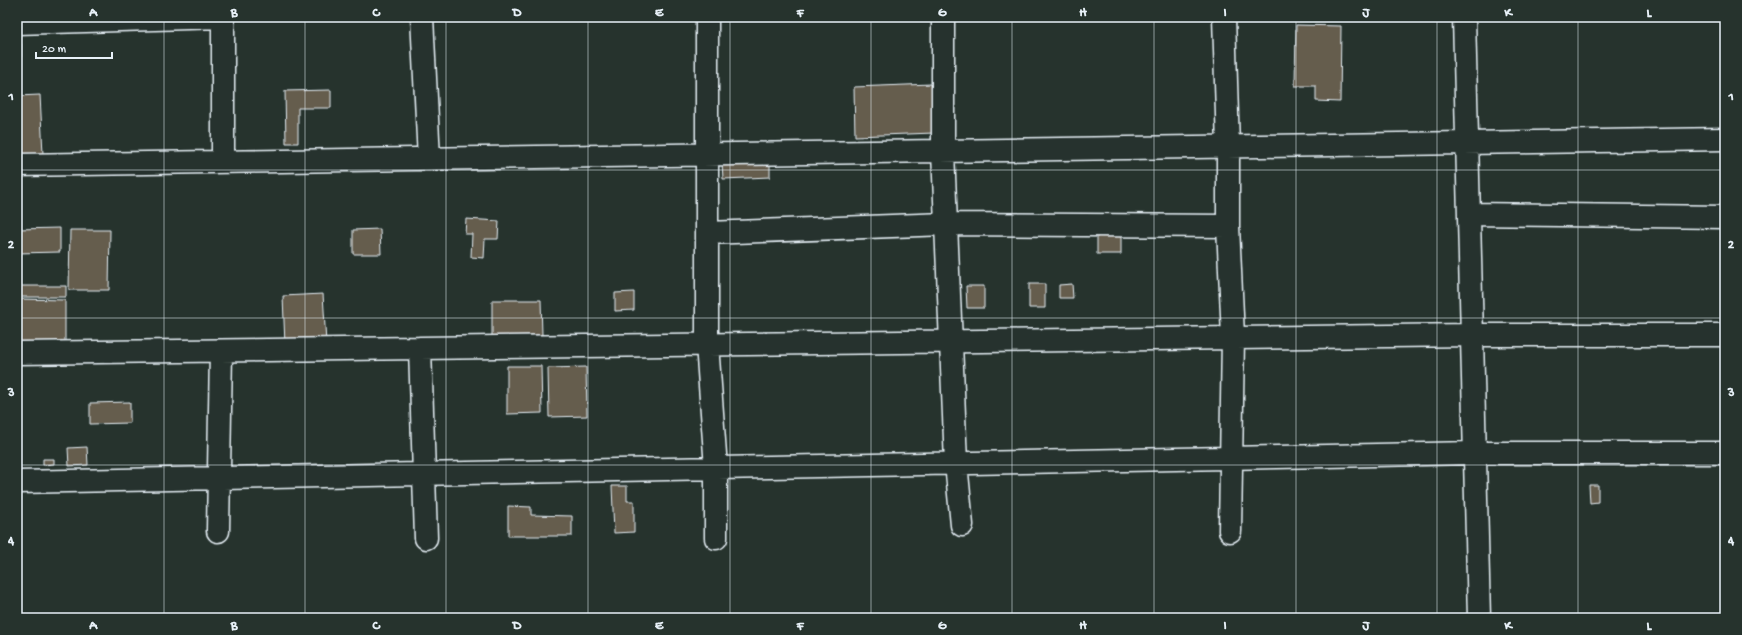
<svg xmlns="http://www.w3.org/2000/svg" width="1742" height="635" viewBox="0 0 1742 635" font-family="'Gochi Hand',sans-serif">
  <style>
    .building { fill: #655d4e; stroke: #e8f1f8 }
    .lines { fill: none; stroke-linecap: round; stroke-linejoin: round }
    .minor-casing { stroke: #e8f1f8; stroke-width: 25 }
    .minor { stroke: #26332d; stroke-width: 22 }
    .grid { fill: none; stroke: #e8f1f8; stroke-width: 1; stroke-opacity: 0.55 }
    .neatline { fill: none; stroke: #e8f1f8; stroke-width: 1.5 }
    .grid-label { font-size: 13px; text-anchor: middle; font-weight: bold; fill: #e8f1f8 }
  </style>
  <rect width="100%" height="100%" fill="#26332d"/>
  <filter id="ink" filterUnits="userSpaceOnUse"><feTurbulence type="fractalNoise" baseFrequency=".025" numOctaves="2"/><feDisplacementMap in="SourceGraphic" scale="8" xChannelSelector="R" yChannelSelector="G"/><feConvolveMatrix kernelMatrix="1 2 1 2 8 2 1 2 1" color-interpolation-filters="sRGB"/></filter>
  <g filter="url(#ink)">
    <path class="building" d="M1296,25L1341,26L1340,102L1316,101V86H1295Z
      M21,44V68H17V45Z
      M932,84L934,133L855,136L854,87Z
      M331,90V108H298V143H286L285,91Z
      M40,95L43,154L17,156V96Z
      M770,160V177L723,179L722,162Z
      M466,219L499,221L498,239H485L484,258L471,257L472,234H465Z
      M60,228V252L17,253V229Z
      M380,229L381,254H353V230Z
      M70,230H110L109,290H69Z
      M1097,235H1121V254H1097Z
      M1029,284H1045V308H1029Z
      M1072,284L1073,298H1059V285Z
      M17,286H66V297H17Z
      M966,286H984V308H967Z
      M634,292V310L615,311V293Z
      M323,294L326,343L285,345L283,296Z
      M17,299L65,300V347H17Z
      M492,300H541L542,335L492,336Z
      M507,366H541L542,413L507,414Z
      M586,367L587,416L549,417L548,368Z
      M130,402V423L90,424V403Z
      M87,447L88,465L69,466L68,448Z
      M43,459H54V464L43,465Z
      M1589,485H1598V502L1590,503Z
      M612,486H627V501H634V532L614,533Z
      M508,506L531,507V515L572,516V536H508Z"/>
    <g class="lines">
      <defs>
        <path id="minor" d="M422,17L429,159
          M707,17V344L716,468V538
          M943,17V152L956,463L962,525
          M1224,17L1228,147V226L1233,337L1230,531
          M1464,17L1479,618
          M17,23L223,17
          M223,161V17
          M17,165L1725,139
          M1469,214L1725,217
          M707,233L946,224L1228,226
          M420,348L426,538
          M17,353L1472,335H1725
          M17,482L1475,453H1725
          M218,531L221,351"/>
      </defs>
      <use href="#minor" class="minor-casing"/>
      <use href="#minor" class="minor"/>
    </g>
  </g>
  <path class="grid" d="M164,17V618M305,17V618M446,17V618M588,17V618M730,17V618M871,17V618M1012,17V618M1154,17V618M1296,17V618M1437,17V618M1578,17V618M17,170H1725M17,318H1725M17,465H1725"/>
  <rect width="1742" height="635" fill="none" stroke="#26332d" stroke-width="44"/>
  <path d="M36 52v6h76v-6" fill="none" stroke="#e8f1f8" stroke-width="2"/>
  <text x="42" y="52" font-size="12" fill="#e8f1f8" stroke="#26332d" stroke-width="3" paint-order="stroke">20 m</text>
  <rect x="22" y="22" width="1698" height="591" class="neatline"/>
  <g class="grid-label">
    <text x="93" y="16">A</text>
    <text x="234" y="16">B</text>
    <text x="376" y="16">C</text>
    <text x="517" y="16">D</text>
    <text x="659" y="16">E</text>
    <text x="800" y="16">F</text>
    <text x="942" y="16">G</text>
    <text x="1083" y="16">H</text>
    <text x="1225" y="16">I</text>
    <text x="1366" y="16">J</text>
    <text x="1508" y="16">K</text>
    <text x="1649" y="16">L</text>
    <text x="11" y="100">1</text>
    <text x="1731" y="100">1</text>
    <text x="11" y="248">2</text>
    <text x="1731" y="248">2</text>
    <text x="11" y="396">3</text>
    <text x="1731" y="396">3</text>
    <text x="11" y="544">4</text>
    <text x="1731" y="544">4</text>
    <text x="93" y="629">A</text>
    <text x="234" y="629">B</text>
    <text x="376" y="629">C</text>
    <text x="517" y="629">D</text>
    <text x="659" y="629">E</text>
    <text x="800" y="629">F</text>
    <text x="942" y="629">G</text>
    <text x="1083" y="629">H</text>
    <text x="1225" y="629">I</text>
    <text x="1366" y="629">J</text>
    <text x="1508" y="629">K</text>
    <text x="1649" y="629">L</text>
  </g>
</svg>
